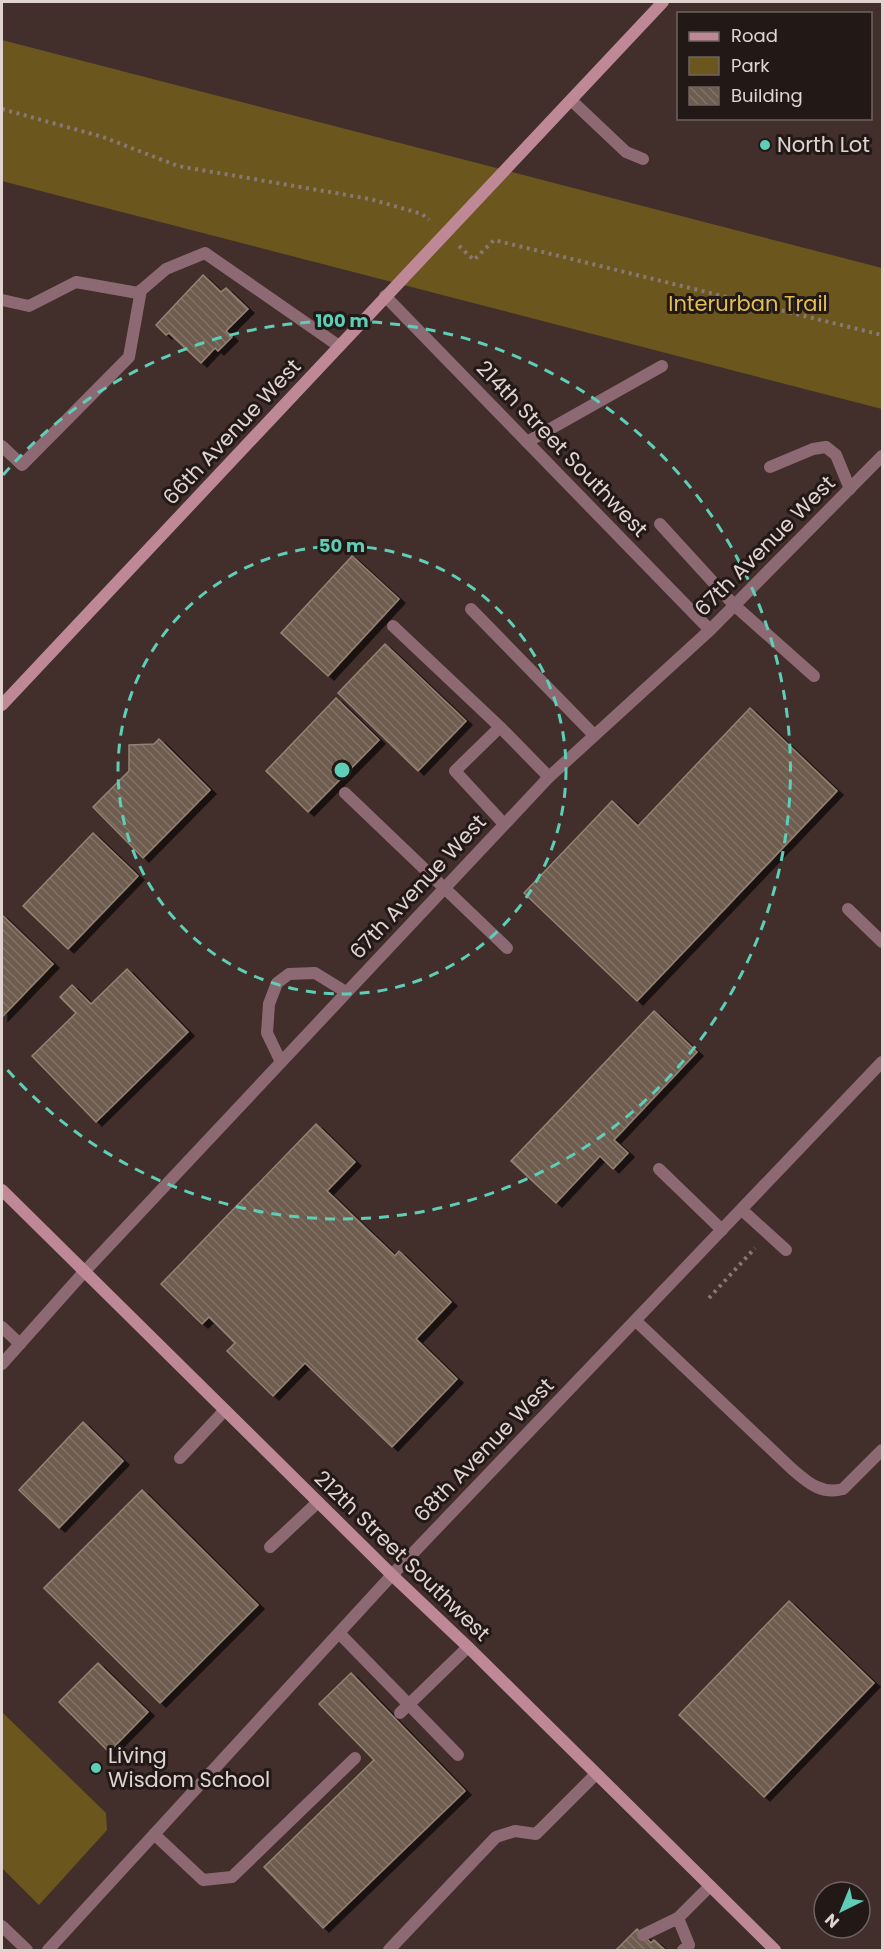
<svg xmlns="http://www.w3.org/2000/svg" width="884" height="1952" viewBox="0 0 884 1952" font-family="Poppins,sans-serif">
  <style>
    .park { fill: #6b571d }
    .building { fill: url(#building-back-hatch); stroke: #948273; stroke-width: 1.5; filter: url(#shadow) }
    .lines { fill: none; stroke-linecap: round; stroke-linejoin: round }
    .path { stroke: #887773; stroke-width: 4; stroke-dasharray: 3 4.5; stroke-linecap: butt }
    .service { stroke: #8d6a73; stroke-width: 12 }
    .minor { stroke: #8d6a73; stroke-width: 12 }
    .secondary { stroke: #bf8896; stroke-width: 12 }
    .ring { fill: none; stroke: #5eceb7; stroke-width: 3; stroke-dasharray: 10 8 }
    .poi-dot { fill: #5eceb7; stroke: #221917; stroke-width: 2 }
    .labels { text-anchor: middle; stroke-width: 6; stroke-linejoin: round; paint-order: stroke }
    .poi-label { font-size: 21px; fill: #e0d3d0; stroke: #221917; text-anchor: start }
    .park-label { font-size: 21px; fill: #e3be51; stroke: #221917 }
    .street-label { font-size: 21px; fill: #e0d3d0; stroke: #221917 }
    .centre { fill: #5eceb7; stroke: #221917; stroke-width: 3 }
    .ring-label { font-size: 18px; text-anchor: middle; font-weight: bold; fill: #5eceb7; stroke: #221917; stroke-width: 6; stroke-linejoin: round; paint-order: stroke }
  </style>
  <defs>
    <pattern id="building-back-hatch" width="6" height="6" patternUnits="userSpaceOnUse" patternTransform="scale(1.5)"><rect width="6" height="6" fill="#6e5d4f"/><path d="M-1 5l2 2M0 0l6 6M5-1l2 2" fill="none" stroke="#827367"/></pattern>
    <filter id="shadow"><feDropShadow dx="6" dy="4" stdDeviation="0" flood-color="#0009"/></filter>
  </defs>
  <rect width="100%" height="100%" fill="#422e2a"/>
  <path class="park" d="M2,40L882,268V409L2,181Z
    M2,1712L106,1813L107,1830L39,1905L2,1868Z"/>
  <path class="building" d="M203,275L221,292L226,288L248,309L226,331L232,337L218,351L215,348L201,363L169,333L166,335L156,325Z
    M352,556L399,599L328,676L281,633Z
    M385,644L466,721L418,771L338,693Z
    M336,698L379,740L308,812L266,771Z
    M750,708L837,791L637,1001L524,893L612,801L638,826Z
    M159,739L210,790L143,858L93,807L129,771V745L154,744Z
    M93,833L138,876L68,949L23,906Z
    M2,915L53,964L2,1017Z
    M127,969L188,1032L96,1122L32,1056L76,1013L60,997L72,985L91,1004Z
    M654,1011L697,1052L614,1140L628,1153L613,1169L600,1156L556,1203L511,1161Z
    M316,1124L355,1162L327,1191L395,1256L399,1251L451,1302L416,1339L457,1379L392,1447L305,1363L273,1396L227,1351L235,1343L209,1317L202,1324L161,1284Z
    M83,1422L123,1461L59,1528L19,1490Z
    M142,1490L258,1605L160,1703L44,1588Z
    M789,1601L874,1683L764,1797L679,1715Z
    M98,1663L148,1712L109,1752L59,1702Z
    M351,1673L465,1791L323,1928L264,1867L374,1760L319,1704Z
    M637,1929L651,1943L654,1940L665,1950H616Z"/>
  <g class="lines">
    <path class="path" d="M2,109L103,137L178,166L370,199L422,214L429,220
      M459,246L474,260L494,240L882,335
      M709,1298L755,1248"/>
    <path class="service" d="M571,100L626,152L643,159
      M2,300L29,306L76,282L138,293L166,269L205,253L339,346
      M527,442L662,366
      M2,446L22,465L129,357L141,290
      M770,467L813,449L826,447L836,455L850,489
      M660,524L734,605L814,676
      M471,609L594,735
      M393,626L500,727
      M345,793L507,948
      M504,824L455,771L500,727L549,777
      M848,909L882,942
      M281,1062L267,1033L269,1004L277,983L289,974L315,973L346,992
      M659,1169L722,1230
      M742,1210L786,1250
      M636,1321L792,1469C807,1482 821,1495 843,1489L882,1450
      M2,1327L20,1344
      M180,1458L225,1410
      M270,1547L318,1502
      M339,1633L458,1755
      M400,1713L468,1647
      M154,1834L203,1880L232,1877L355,1758
      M678,1918L689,1945L683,1950
      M2,1926L27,1950
      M643,1935L678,1918L710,1886
      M48,1950L392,1575
      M389,1950L496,1837L515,1831L536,1834L596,1774"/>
    <path class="minor" d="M385,296L710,630
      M2,1364L84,1272L549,777L710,630L882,456
      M392,1575L882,1062"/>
    <path class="secondary" d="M2,705L663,2
      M2,1190L392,1575L468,1647L775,1950"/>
  </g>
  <g class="ring">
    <circle cx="342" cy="770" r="224"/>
    <path d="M3 475A449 449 0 1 1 3 1065"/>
  </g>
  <g class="poi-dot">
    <circle cx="765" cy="145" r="6"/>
    <circle cx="96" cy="1768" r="6"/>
  </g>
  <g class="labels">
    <g class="poi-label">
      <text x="777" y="152">North Lot</text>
      <text x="108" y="1763">Living<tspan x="108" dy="24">Wisdom School</tspan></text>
    </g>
    <g class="park-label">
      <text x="748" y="311">Interurban Trail</text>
    </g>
    <g class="street-label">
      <text transform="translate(232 432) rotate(-47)" y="7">66th Avenue West</text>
      <text transform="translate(562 449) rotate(46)" y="7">214th Street Southwest</text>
      <text transform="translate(765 546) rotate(-45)" y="7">67th Avenue West</text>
      <text transform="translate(418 887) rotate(-47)" y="7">67th Avenue West</text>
      <text transform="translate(484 1450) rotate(-46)" y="7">68th Avenue West</text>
      <text transform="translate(402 1556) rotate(44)" y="7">212th Street Southwest</text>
    </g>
  </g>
  <circle cx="342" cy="770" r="9" class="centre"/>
  <g class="ring-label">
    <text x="342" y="327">100 m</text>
    <text x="342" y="552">50 m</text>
  </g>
  <rect width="884" height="1952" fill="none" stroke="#e0d3d0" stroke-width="6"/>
  <rect x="677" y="12" width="195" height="108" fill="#221917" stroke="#6e6361" stroke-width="1.5"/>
  <rect x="689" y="32" width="30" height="9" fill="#bf8896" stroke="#6e6361" stroke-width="1.5"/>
  <text x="731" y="42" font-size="18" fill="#e0d3d0">Road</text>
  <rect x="689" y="57" width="30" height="18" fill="#6b571d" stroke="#6e6361" stroke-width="1.5"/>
  <text x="731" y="72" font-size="18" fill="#e0d3d0">Park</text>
  <rect x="689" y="87" width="30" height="18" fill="url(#building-back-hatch)" stroke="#6e6361" stroke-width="1.5"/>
  <text x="731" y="102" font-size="18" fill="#e0d3d0">Building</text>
  <g transform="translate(842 1910) rotate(223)"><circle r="28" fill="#221917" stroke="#6e6361" stroke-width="1.5"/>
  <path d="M0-4.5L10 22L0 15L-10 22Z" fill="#5eceb7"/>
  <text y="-9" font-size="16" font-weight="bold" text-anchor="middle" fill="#e0d3d0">N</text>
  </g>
</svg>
